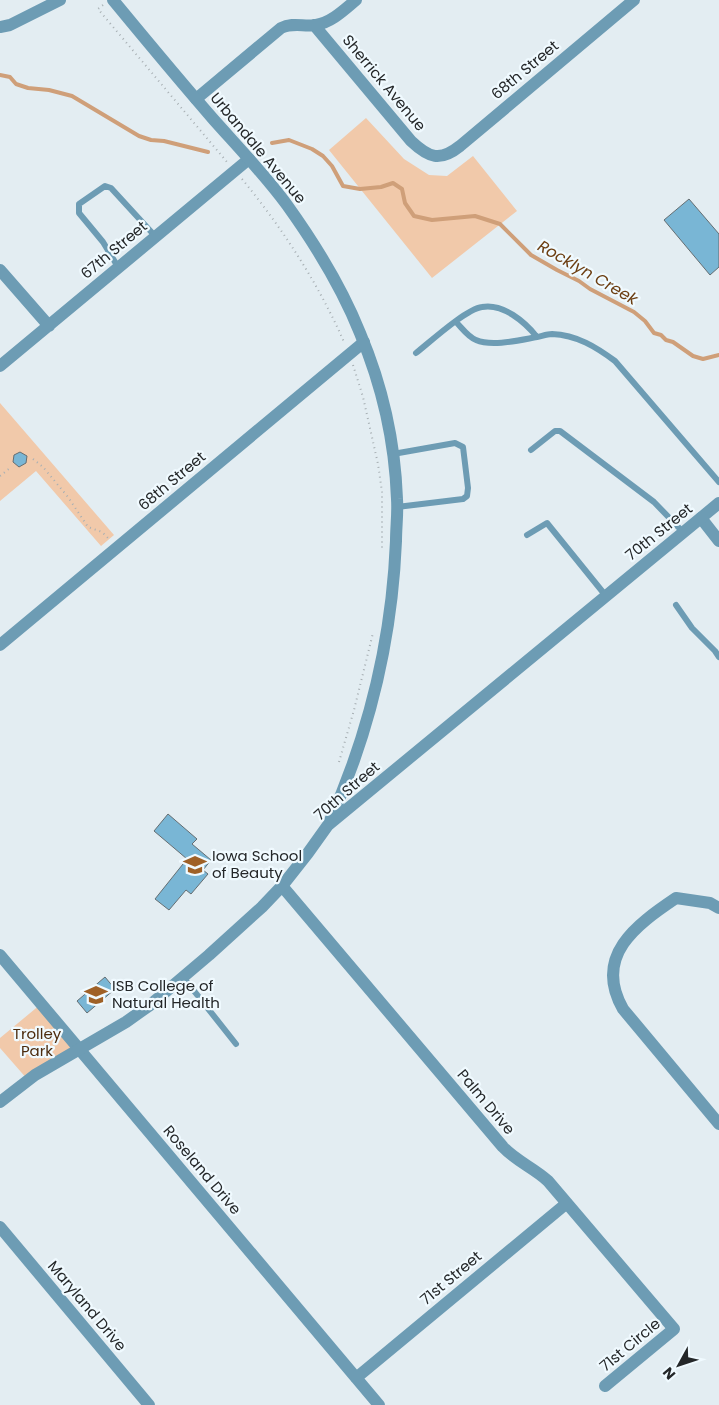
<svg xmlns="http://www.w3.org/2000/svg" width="719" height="1405" viewBox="0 0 719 1405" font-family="Poppins,sans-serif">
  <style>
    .green { fill: #f1c9aa }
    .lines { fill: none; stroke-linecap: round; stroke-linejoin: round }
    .stream { stroke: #cf9f79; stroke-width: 4 }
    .building { fill: #79b6d5; stroke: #656e72 }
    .path { stroke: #a7afb3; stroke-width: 2; stroke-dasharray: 1 4; stroke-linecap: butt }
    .service { stroke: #6d9cb4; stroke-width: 6 }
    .minor { stroke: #6d9cb4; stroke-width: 12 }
    .tertiary { stroke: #6d9cb4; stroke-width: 12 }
    .labels { text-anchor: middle; stroke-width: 4.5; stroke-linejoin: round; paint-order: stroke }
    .street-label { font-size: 15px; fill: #242729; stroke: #f0faff }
    .poi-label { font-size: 15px; fill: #242729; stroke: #f0faff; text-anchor: start }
    .park-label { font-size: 15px; fill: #4c2b0d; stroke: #f0faff }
    .water-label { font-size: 16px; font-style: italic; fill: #6c3e12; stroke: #f0faff }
  </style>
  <rect width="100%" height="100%" fill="#e3edf2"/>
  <path class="green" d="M366,118L404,159L429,175L447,176L473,156L517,211L432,278L329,150Z
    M0,403L114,535L101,546L36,471L0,501Z
    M41,1004L79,1049L28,1080L0,1048V1038Z"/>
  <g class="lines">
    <path class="stream" d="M0,75L10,77L16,84L28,88L49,90L72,96L139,136L151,140L164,141L208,152
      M272,143L289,140L312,149L323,156L332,166L343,186L360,189L381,187L393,183L402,189L405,203L414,216L432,220L475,216L500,224L531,255L557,270L579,281L590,289L634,312L645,321L654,333L661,335L666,340L673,342L693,356L703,359L719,355"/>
  </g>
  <path class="building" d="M689,199L719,234V267L710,275L664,220Z
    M20,452L27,456L26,463L19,467L13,462L14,455Z
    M168,814L197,839L192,844L211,860L203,870L208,874L191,894L186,890L169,910L155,899L187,859L154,831Z
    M105,977L115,989L87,1013L77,1001Z"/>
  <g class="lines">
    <path class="path" d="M103,5L98,9L227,162
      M242,179C283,229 318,283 344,342
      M353,365L363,397L378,464L382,492V549
      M33,459L43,467L68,497L88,527L102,532L108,538
      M0,476L10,468
      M339,762L354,710L373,633"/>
    <path class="service" d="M118,267L103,242L79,213V204L105,186L111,188L155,236
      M456,322C462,328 468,337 476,340C492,347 520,340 537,337C542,336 547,334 552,334C577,335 596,347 615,361L719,482
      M416,353C430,342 466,309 482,307C503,303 525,322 537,337
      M531,450L555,431H560L654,502L683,532
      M393,454L455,443L463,447L468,488L467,496L463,499L397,507
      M527,535L547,523L606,596
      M676,605L692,628L715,651L719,657
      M183,977L236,1044"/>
    <path class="minor" d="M314,25L411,141C429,158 440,162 460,146L634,0
      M0,27L10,25L60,0
      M196,99L281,28C293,22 304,27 316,25C332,22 344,10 356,0
      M0,270L49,326
      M0,366L249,159
      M701,518L719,541
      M0,645L364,342
      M282,886L503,1147C516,1161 534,1168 548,1181L674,1329L605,1386
      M719,908L710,903L676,898C636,925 593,956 623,1009L719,1124
      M0,955L379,1405
      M0,1227L149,1405
      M356,1378L567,1203"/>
    <path class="tertiary" d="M113,0C146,40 180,81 214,120C239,148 265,175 287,205C315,244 342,288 360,333C382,385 395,443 397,499C398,513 396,527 396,541C392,638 369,734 329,823
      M0,1102L35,1075L126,1022L150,1005L209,955L262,907L282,886L308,853L328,825L719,503"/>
  </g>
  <defs>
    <symbol id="school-bare" viewBox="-9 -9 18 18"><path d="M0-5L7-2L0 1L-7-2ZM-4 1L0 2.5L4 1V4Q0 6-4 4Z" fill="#9f6127" stroke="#f0faff" stroke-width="2.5" paint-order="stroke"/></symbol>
  </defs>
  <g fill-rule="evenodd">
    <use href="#school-bare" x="179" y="849" width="32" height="32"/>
    <use href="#school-bare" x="80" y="979" width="32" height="32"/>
  </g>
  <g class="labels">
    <g class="street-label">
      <text transform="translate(525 70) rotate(-40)" y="5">68th Street</text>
      <text transform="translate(384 83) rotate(50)" y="5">Sherrick Avenue</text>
      <text transform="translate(258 148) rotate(50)" y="5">Urbandale Avenue</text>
      <text transform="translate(114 250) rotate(-40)" y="5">67th Street</text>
      <text transform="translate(172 481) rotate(-40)" y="5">68th Street</text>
      <text transform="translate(659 532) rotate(-39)" y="5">70th Street</text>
      <text transform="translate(347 791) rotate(-41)" y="5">70th Street</text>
      <text transform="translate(486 1102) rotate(50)" y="5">Palm Drive</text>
      <text transform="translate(202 1170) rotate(50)" y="5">Roseland Drive</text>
      <text transform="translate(451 1278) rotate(-40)" y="5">71st Street</text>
      <text transform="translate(87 1306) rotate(50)" y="5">Maryland Drive</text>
      <text transform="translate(630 1345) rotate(-40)" y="5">71st Circle</text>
    </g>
    <g class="poi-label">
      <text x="212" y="861">Iowa School<tspan x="212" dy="17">of Beauty</tspan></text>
      <text x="112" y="991">ISB College of<tspan x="112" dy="17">Natural Health</tspan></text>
    </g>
    <g class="park-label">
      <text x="37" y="1039">Trolley<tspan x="37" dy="17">Park</tspan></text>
    </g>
    <g class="water-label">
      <text transform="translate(588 272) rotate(30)" y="6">Rocklyn Creek</text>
    </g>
  </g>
  <g transform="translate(679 1365) rotate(230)" stroke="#f0faff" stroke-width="4" paint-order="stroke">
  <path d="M0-4L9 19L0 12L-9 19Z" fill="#242729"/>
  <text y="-8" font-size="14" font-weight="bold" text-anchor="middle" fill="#242729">N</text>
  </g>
</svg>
